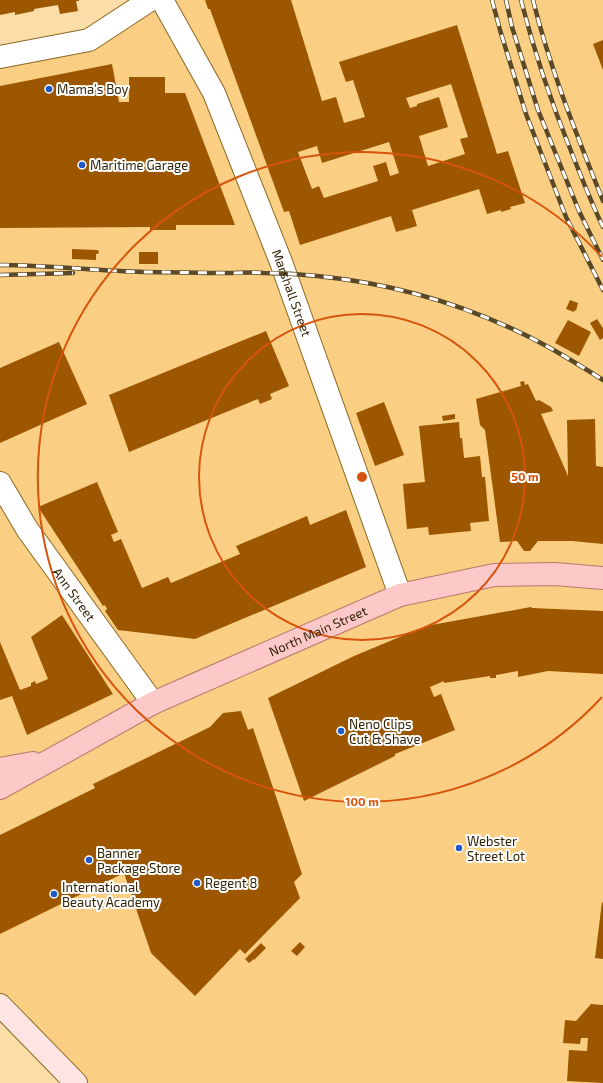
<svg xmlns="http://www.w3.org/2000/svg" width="603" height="1083" viewBox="0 0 603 1083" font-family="'Exo 2',sans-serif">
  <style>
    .built { fill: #facf83 }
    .building { fill: #9c5700; fill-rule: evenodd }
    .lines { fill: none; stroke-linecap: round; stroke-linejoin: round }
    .street-casing { stroke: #8b6822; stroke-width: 24 }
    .secondary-casing { stroke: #8b6822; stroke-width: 24 }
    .primary-casing { stroke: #b6786c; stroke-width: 24 }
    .street { stroke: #fff; stroke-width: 22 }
    .secondary { stroke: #fee4e3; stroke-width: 22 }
    .primary { stroke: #fdc9c8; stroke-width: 22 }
    .rail-casing { stroke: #5a4826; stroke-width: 4.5 }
    .rail { stroke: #fff; stroke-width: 3; stroke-dasharray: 9; stroke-linecap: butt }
    .ring { fill: none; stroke: #d6540c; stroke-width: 2 }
    .poi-dot { fill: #1f5ac7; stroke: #fff; stroke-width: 1.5 }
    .labels { text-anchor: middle; stroke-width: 4; stroke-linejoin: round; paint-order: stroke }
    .poi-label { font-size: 13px; fill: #332407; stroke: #fff; text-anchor: start }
    .street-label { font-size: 13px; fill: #332407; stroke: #fff }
    .centre { fill: #d6540c; stroke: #fff; stroke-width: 2 }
    .ring-label { font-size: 12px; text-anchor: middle; font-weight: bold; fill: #d6540c; stroke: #fff; stroke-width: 4; stroke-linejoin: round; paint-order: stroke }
  </style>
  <rect width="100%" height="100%" fill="#fcdda8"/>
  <path class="built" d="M150,0H603V1083H76L0,1005V57L89,40Z"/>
  <path class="building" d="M0,0H79V1H76L78,11L60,14L58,5L34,9V11L15,15V12L0,15Z
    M205,0H291L322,101L336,97L344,123L365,117L353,80L346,82L339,62L457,25L497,154L508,151L525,203L510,207L511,209L501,212V210L487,214L479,189L412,210L417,226L396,232L391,216L300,245L289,211L284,212L210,9H208ZM451,84L468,137L460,139L465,154L428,166L419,136L448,127L439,97L417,104V106L410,108L406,98ZM389,142L399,173L390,176L386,162L373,166L378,181L324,198L319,186L312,189L298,152L317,146L322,163Z
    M603,40V70L593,44Z
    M112,64L119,102H129V77H165V93H185L235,225H176V230H150V227L0,228V86Z
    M72,249L97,250L99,251L98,254H96V260L72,259Z
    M139,252H158V264H139Z
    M570,300L578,303L576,311L574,310V312L566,309Z
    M597,319L603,328V338L600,340L590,323Z
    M568,320L591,332L579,356L555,343Z
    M266,331L289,386L270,394L272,399L260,404L258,399L129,452L109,395Z
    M59,342L87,404L0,443V368Z
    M524,381L525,385L528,384L536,401L539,400L551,407L553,411L541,414L568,476L567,420L595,419L596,466L603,467V544L572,541H538L530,551H524L517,541L500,542L485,430L480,425L476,399L521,386L520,382Z
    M384,402L404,455L375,466L356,413Z
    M455,414V419L443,421L442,416Z
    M459,422L460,438H462L464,458L480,456L482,477H485L489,521L470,523L471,531L429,535L428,527L407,529L403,484L425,482L419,426Z
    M97,482L118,532L111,535L114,542L121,539L142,588L168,577L171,583L240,554L236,546L307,516L310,525L346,510L366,567L195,639L118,630L105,611L107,609L105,605L103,606L38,507Z
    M531,607L532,608L603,611V674L548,671L518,677V671L496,675V678H490V676L444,683V681L430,687L434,697L441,694L455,730L395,754V756L304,801L268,698L354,656L426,626Z
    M62,615L113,694L27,735L12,696L0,700V642L20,690L31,686V683L35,681L36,684L48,679L31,637Z
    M241,711L248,730L253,728L302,874L294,882L300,898L245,954L240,949L195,996L151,953L124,873L0,934V835L95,788L93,784L210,727L223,713Z
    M602,902L603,903V959L595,958Z
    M300,942L305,947L297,956L291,951Z
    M261,943L266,948L254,960V959L249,963L245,959Z
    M591,1004L603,1005V1083L567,1081L569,1050L587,1051L588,1038H581L580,1044L563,1043L565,1020L576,1021Z"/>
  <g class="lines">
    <defs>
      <g id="street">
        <path id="s1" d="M162,0L214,93L281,262L400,595"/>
        <path d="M0,57L89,40L150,0"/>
        <path id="s2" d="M0,483L27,529L153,703"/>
      </g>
      <path id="secondary" d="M0,1005L76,1083"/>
      <g id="primary">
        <path d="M0,769L33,763"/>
        <path id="s3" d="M0,788L153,703L400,595L494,575L555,574L603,578"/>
      </g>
    </defs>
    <use href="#street" class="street-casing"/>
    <use href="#secondary" class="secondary-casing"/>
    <use href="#primary" class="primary-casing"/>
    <use href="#street" class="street"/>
    <use href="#secondary" class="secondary"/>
    <use href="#primary" class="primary"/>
    <defs>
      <path id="rail" d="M492,0L500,30L526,114L566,217L603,290
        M506,0L512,27L538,110L579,211L603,260
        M521,0C534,51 551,102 571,151C581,176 591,202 603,227
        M533,0C550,69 577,135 603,201
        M0,265C48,265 96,271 144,272C171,272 199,273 226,273C238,273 251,272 263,273C281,273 299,274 317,276C399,284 480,309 552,349C569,359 586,369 603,380
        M0,275L73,273"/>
    </defs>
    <use href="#rail" class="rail-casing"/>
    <use href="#rail" class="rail"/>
  </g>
  <g class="ring">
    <circle cx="362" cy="477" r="163"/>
    <path d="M602 697A325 325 0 1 1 602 257"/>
  </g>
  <g class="poi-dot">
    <circle cx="49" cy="89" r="4"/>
    <circle cx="82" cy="165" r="4"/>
    <circle cx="341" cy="731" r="4"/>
    <circle cx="459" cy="848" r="4"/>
    <circle cx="89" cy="860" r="4"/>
    <circle cx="197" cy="883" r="4"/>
    <circle cx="54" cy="894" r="4"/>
  </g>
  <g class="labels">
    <g class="poi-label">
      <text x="57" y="94">Mama's Boy</text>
      <text x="90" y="170">Maritime Garage</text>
      <text x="349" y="729">Neno Clips<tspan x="349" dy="15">Cut &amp; Shave</tspan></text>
      <text x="467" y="846">Webster<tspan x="467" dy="15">Street Lot</tspan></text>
      <text x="97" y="858">Banner<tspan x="97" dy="15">Package Store</tspan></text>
      <text x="205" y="888">Regent 8</text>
      <text x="62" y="892">International<tspan x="62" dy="15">Beauty Academy</tspan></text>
    </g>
    <g class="street-label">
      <text dy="5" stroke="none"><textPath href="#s1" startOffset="321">Marshall Street</textPath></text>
      <text dy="5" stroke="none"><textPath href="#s2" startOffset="134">Ann Street</textPath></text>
      <text dy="5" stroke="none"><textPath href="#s3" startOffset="355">North Main Street</textPath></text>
    </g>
  </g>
  <circle cx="362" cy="477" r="6" class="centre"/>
  <g class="ring-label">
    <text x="525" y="481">50 m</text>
    <text x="362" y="806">100 m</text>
  </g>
</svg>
